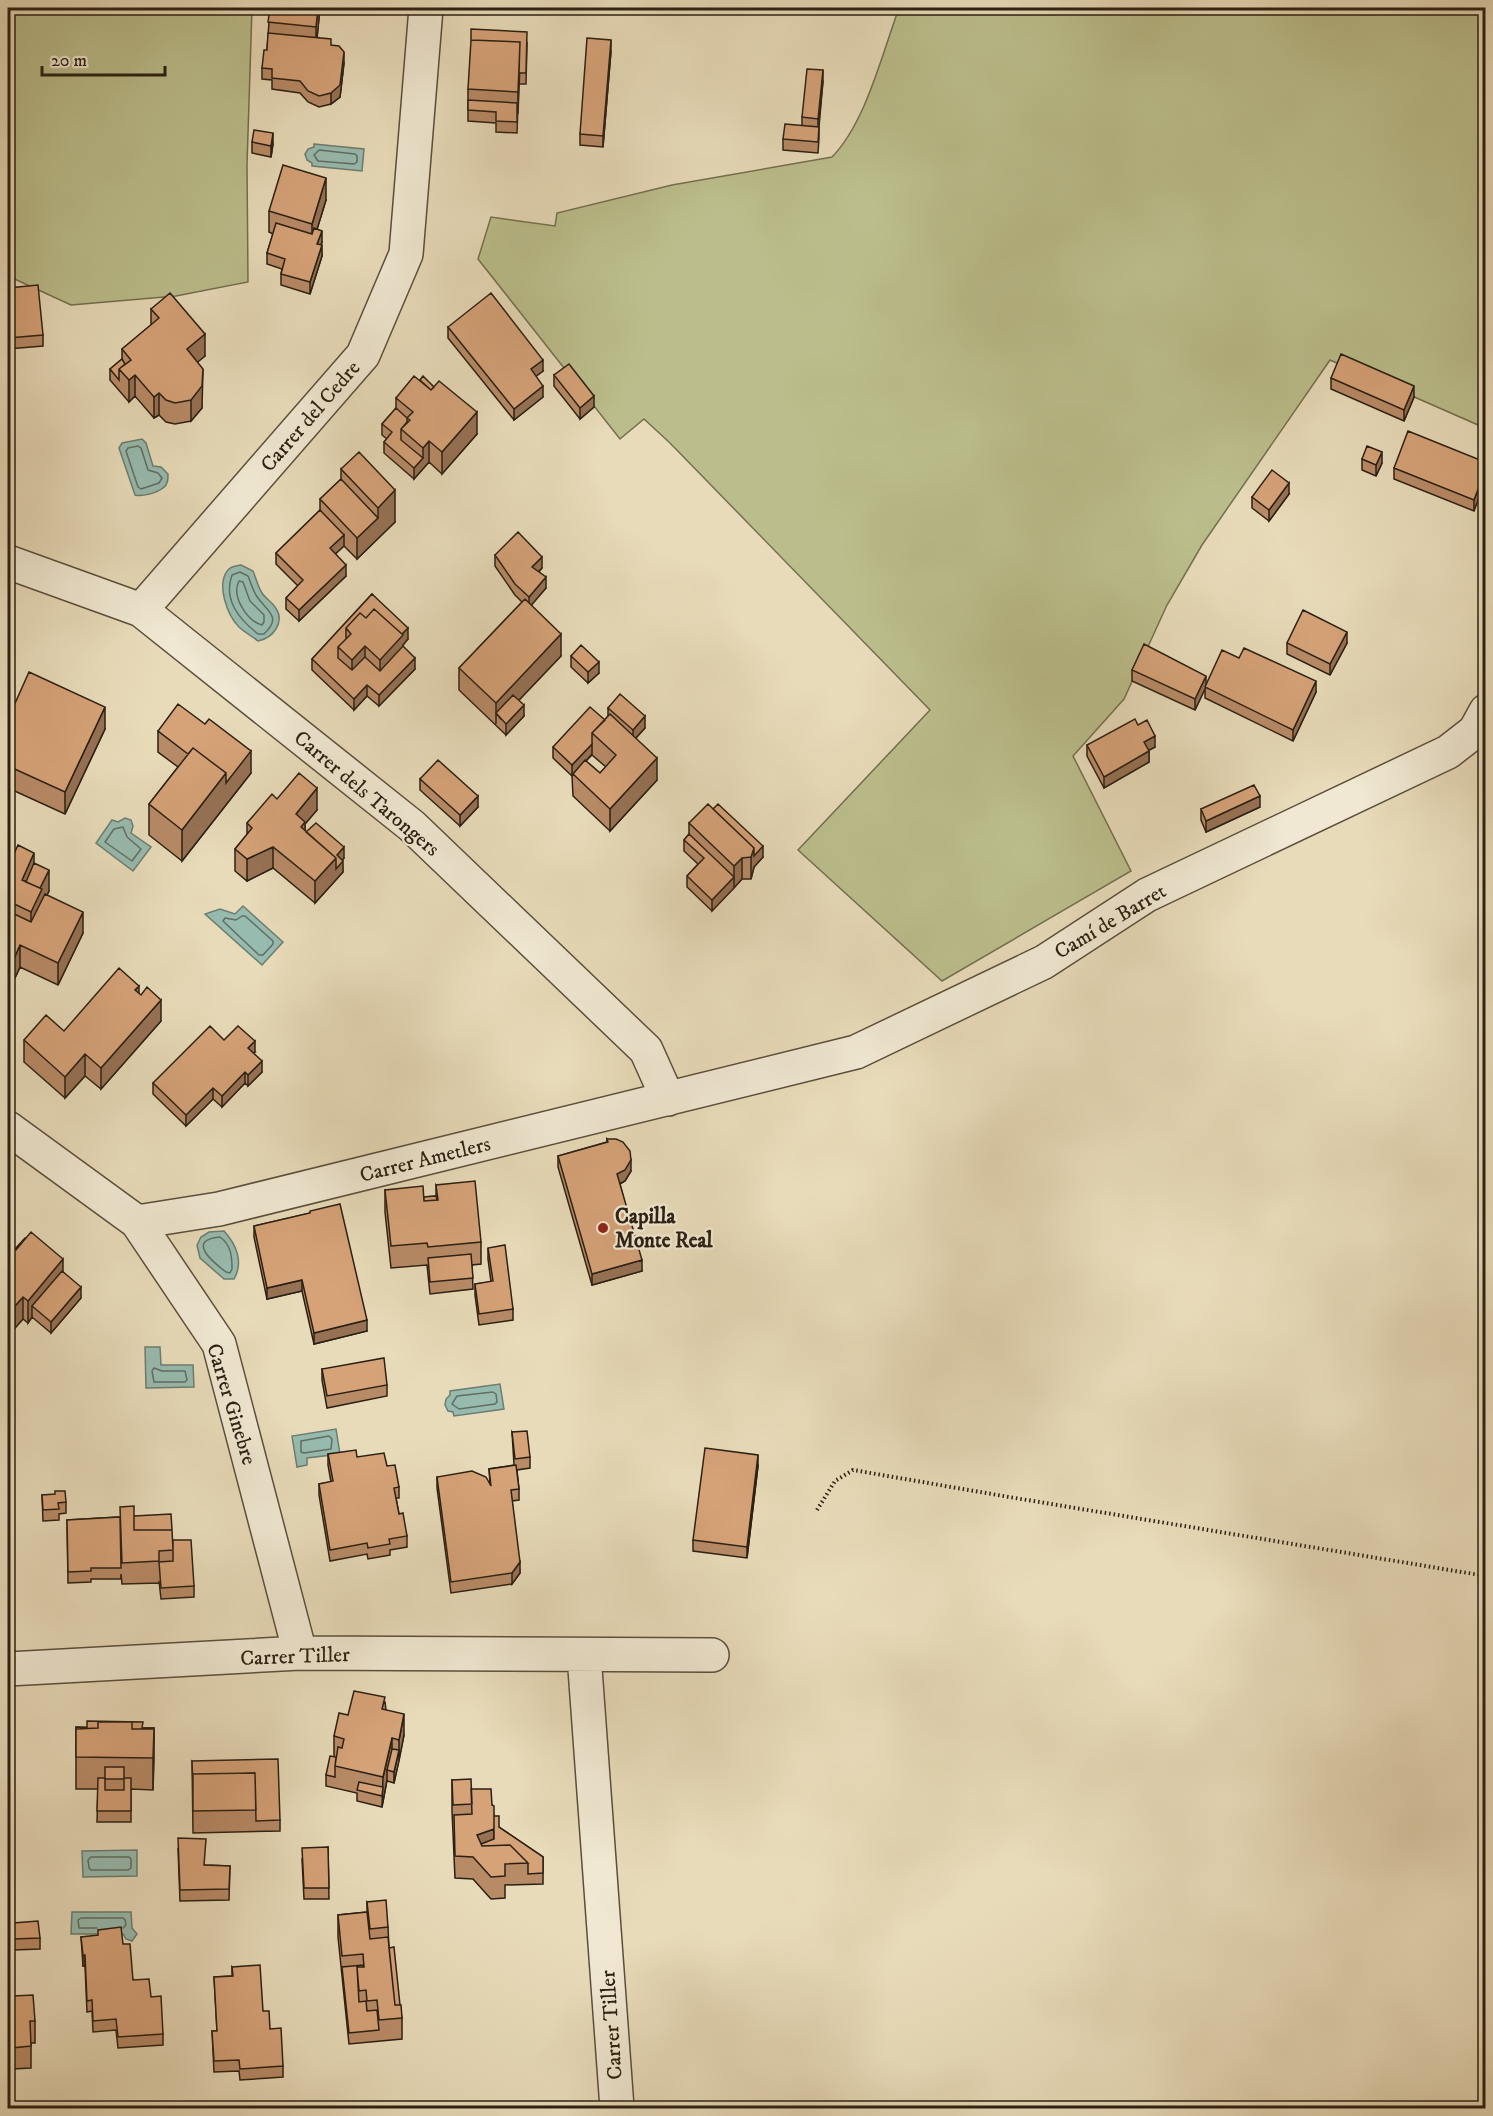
<svg xmlns="http://www.w3.org/2000/svg" width="1493" height="2116" viewBox="0 0 1493 2116" font-family="'IM FELL DW Pica',serif">
  <style>
    .green { fill: #bbbe8c; stroke: #736f50; stroke-width: 1.5 }
    .water { fill: #97bbaf; stroke: #6c7d71; stroke-width: 1.5 }
    .lines { fill: none; stroke-linecap: round; stroke-linejoin: round }
    .shore { stroke: #616e61; stroke-width: 1.5 }
    .minor-casing { stroke: #5a4f3c; stroke-width: 36 }
    .path { stroke: #2b2013; stroke-width: 4; stroke-dasharray: 1.5 3; stroke-linecap: butt }
    .minor { stroke: #f0e8d2; stroke-width: 33 }
    .wall { fill: #b88b67; stroke: #2b2013; stroke-width: 1.5; fill-rule: evenodd }
    .shaded-wall { fill: #967154; stroke: #2b2013; stroke-width: 1.5 }
    .building { fill: #d6a278; stroke: #2b2013; stroke-width: 1.5 }
    .poi-dot { fill: #8f2418; stroke: #f0e8d2; stroke-width: 2 }
    .labels { text-anchor: middle; stroke-width: 4.5; stroke-linejoin: round; paint-order: stroke }
    .street-label { font-size: 21px; fill: #2b2013; stroke: #f0e8d2 }
    .poi-label { font-size: 21px; font-weight: bold; fill: #2b2013; stroke: #f0e8d2; text-anchor: start }
  </style>
  <rect width="100%" height="100%" fill="#e8dbb9"/>
  <filter id="stains"><feTurbulence type="fractalNoise" baseFrequency=".00333" numOctaves="4"/><feColorMatrix values="0 0 0 0 .2 0 0 0 0 .09 0 0 0 0 .02 0 0 0 .5 -.17"/></filter>
  <radialGradient id="worn" r=".72"><stop offset=".6" stop-color="#630" stop-opacity="0"/><stop offset="1" stop-color="#630" stop-opacity=".3"/></radialGradient>
  <path class="green" d="M8,8H252L247,165L248,282L176,296L71,305L8,276Z
    M899,8H1485V428L1330,360L1202,545L1167,605L1124,699L1073,756L1131,871L942,981L798,850L930,710L670,443L644,419L620,439L478,259L491,217L555,226L557,213L672,185L832,157C866,122 882,54 899,8Z"/>
  <path class="water" d="M314,144L364,149L362,171L312,166V163L307,160L305,154L308,149L314,147Z
    M142,439L146,443L153,466L161,467L168,474C168,479 168,485 163,488C157,493 142,497 135,495L119,448L122,443Z
    M241,565L253,571C256,578 258,587 262,593C265,598 271,601 275,607C286,622 273,638 258,641C252,636 244,632 239,627C227,615 216,584 228,570C231,566 236,566 241,565Z
    M125,818L131,820L133,826L131,833L151,847L133,871L96,843L112,820L118,822Z
    M243,906L283,942L262,965L205,914L220,909L235,914Z
    M224,1231C236,1244 244,1262 234,1279H224L200,1258L197,1245L201,1237L209,1232Z
    M145,1347H160L161,1365H193L194,1387L146,1388Z
    M500,1384L504,1409L454,1416L453,1412L448,1411L445,1405L446,1399L450,1395V1391Z
    M336,1429L340,1454L307,1458V1465L297,1467L292,1436Z
    M137,1850V1876L83,1877L82,1851Z
    M72,1912H131L132,1928L137,1934L132,1941L126,1939L123,1934H71Z"/>
  <g class="lines">
    <path class="shore" d="M319,150L355,154L357,156V162L354,164L318,161L314,155Z
      M138,446L141,448L148,470L158,473L162,478L159,483L141,489L138,487L126,451L128,448Z
      M240,572L248,576C251,583 253,592 258,598C268,612 282,617 264,634H258C239,619 223,600 232,575Z
      M239,581L243,582L250,601L264,615V622L262,625C247,621 231,596 239,581Z
      M123,827L127,837L141,849L132,861L105,842L114,829Z
      M242,916H245L273,941V944L263,955H259L223,921L225,918L236,920Z
      M220,1237C231,1245 232,1256 232,1269L230,1273L226,1272C214,1263 185,1240 220,1237Z
      M154,1368L162,1371H185L187,1380L185,1382H154L152,1371Z
      M493,1392L496,1394L497,1402L495,1404L459,1409L452,1404L457,1396Z
      M329,1436L332,1439L331,1449L304,1453L301,1452V1441Z
      M91,1857H129L131,1859V1868L128,1870H91L89,1868L88,1860Z
      M97,1928H79L78,1920L81,1918H123L125,1920L126,1925L123,1928"/>
    <defs>
      <path id="minor" d="M8,562L141,610L412,826L646,1050L668,1099
        M141,610L363,355L406,254L426,8
        M8,1128L137,1222L219,1344L300,1653
        M137,1222L219,1209L856,1052L1044,962L1147,895L1448,752L1475,731L1486,711
        M584,1655L617,2108
        M8,1669L300,1653L712,1655"/>
    </defs>
    <use href="#minor" class="minor-casing"/>
    <path class="path" d="M817,1510L835,1481L853,1470L1009,1497L1486,1576"/>
    <use href="#minor" class="minor"/>
  </g>
  <path class="wall" d="M270,8H320L317,37L331,45L344,63L340,97L331,104L319,107L308,102L300,93L272,89V80L262,79V68L267,50Z
    M527,43L526,84H519V77L517,133L496,132V123L468,121V89Z
    M611,51L603,147L580,145V134Z
    M823,81L819,127V138L818,153L783,150V139L802,125V117Z
    M252,142L273,144L271,157L252,153Z
    M326,200L317,229L322,242L321,245L322,256L310,294L281,285V274L282,269L267,264V253L273,234L269,232V211Z
    M8,288L43,335V346L8,349Z
    M151,309L205,356L197,362L202,408L191,421L175,424L166,422L159,415L154,418L135,396L129,402L110,380V369L122,359V349L151,325Z
    M448,327L543,371L536,376L543,397L514,420L448,338Z
    M554,375L594,407L580,419L554,386Z
    M1331,378L1414,397L1404,421L1331,389Z
    M396,398L477,434L442,474L429,462L414,479L384,453V442L387,439L382,435V424L396,408Z
    M1362,459L1382,463L1376,476L1362,470Z
    M1485,462L1474,511L1394,479V468Z
    M341,469L395,522L357,559L344,546L335,554L346,576L299,621L286,609V598L298,586L276,564V553L320,510V499L341,479Z
    M1289,494L1269,521L1252,508V497Z
    M495,555L542,568L539,572L546,588L531,605L561,656L519,700L524,716L506,735L459,690V668L522,602L515,595L495,566Z
    M372,594L408,639L403,645V646L415,669L379,706L367,696L354,710L312,670V659Z
    M1287,643H1347L1330,675L1287,654Z
    M571,656L599,673L588,683L571,667Z
    M1132,670L1206,685L1316,692L1293,741L1205,698V688L1195,710L1132,681Z
    M608,708L645,728L636,738L657,780L610,831L573,796L572,776L553,758V747L605,720L608,716ZM592,755L606,767L600,773L586,761Z
    M8,719L105,729L65,814L8,788Z
    M1138,725L1155,747L1149,750V762L1104,788L1087,756V745Z
    M158,731L251,773L182,861L149,835V804L178,767L158,752Z
    M420,779L478,807L460,826L420,790Z
    M277,799L317,810L305,824V832L344,858L342,860L343,872L315,903L273,868L247,881L235,871V849L247,835V823Z
    M1260,807L1206,832L1201,820V809Z
    M689,823L763,857L754,867L751,879H742L712,911L687,887V876L698,864L684,851V840L689,834Z
    M8,850L34,863L49,891L47,895L83,933L58,985L20,967L8,993Z
    M139,994L161,1021L101,1089L85,1076L65,1098L24,1062V1040L64,1031Z
    M224,1040L255,1052L253,1053L262,1072L248,1086L245,1083L222,1107L213,1099L186,1126L153,1094V1083Z
    M607,1139L631,1171L625,1181L620,1184L642,1271L592,1285L558,1167V1156L607,1142Z
    M436,1185L481,1242V1264L472,1265L473,1289L430,1294L427,1265L391,1268L385,1212V1190L424,1197L436,1196Z
    M310,1213L367,1331L314,1344L302,1291L267,1299L254,1237V1226Z
    M8,1243L15,1249L63,1272L81,1298L51,1333L32,1317L28,1323L23,1319L15,1328L9,1322Z
    M488,1248L513,1309V1320L479,1325L475,1295V1284L491,1282L488,1259Z
    M322,1369L387,1385V1396L327,1408L322,1380Z
    M512,1432L530,1457V1468L517,1470L519,1489V1500L512,1501L520,1573L512,1584L451,1593L437,1488V1477L490,1484L489,1469L514,1465Z
    M328,1454L357,1457L387,1466L399,1487V1498H396L399,1514L407,1536V1547L390,1550V1555L368,1559L367,1554L330,1561L319,1495V1484L331,1482L328,1465Z
    M758,1466L747,1558L693,1551V1540Z
    M42,1495L66,1502V1513L59,1514V1520L43,1521Z
    M8,1496H10L9,1572H8Z
    M134,1516L173,1540L194,1586V1597L161,1599L159,1581V1583L122,1584L121,1574V1579H91V1582L68,1583L67,1520Z
    M385,1702L386,1710L404,1735L394,1783L387,1781V1780L382,1807L357,1801V1793L326,1786V1775L334,1757V1736L348,1715Z
    M76,1727L154,1728L153,1790L131,1789V1822H97L98,1789H76Z
    M192,1761L280,1820V1831L193,1833Z
    M452,1780L471,1789L492,1805L494,1816L499,1827L543,1857V1884L505,1885V1898L491,1899L473,1879L455,1878L452,1811Z
    M328,1847L329,1899H304L302,1859Z
    M178,1849L205,1865L230,1866L229,1900L180,1901Z
    M367,1902L388,1927L389,1948L402,2018V2039L349,2044L338,1937V1915L367,1912Z
    M13,1923L40,1938V1949L14,1950Z
    M81,1937L123,1944L133,1980L151,1997L163,2034V2045L118,2048L116,2030L93,2032L92,2011L87,2012L85,1966H83Z
    M8,1964L13,1996L35,2021V2043H31V2068L12,2069V2075H8Z
    M232,1967L263,2011L270,2029L283,2066V2077L240,2080L239,2071L214,2072L212,2031H217L214,1977L232,1976Z"/>
  <path class="shaded-wall" d="M318,8H320L316,49V27Z
    M611,40V51L603,147V136Z
    M520,42V64L518,114V92Z
    M344,52V63L340,97L331,104V93Z
    M823,70V81L818,130V119Z
    M273,133V144L271,157V146Z
    M326,178V200L312,246V224Z
    M322,231V242L317,255V244Z
    M322,245V256L310,294V282Z
    M205,334V356L187,371V349Z
    M543,360V371L531,380V369Z
    M203,369L202,408L191,421V400Z
    M135,375V396L129,402V380Z
    M543,386V397L514,420V409Z
    M1414,386V397L1404,421V410Z
    M159,393V415L154,418V397Z
    M594,396V407L580,419V408Z
    M477,412V434L442,474V452Z
    M429,441V462L414,479V468L423,458V448Z
    M1382,452V463L1376,476V465Z
    M1485,471V482L1474,511V500Z
    M1289,483V494L1269,521V510Z
    M395,490V522L357,559V538L378,518V508Z
    M344,535V546L330,559V548Z
    M542,557V568L532,578V567Z
    M346,565V576L299,621V610Z
    M546,577V588L529,608V597Z
    M408,628V639L403,645V657L380,682V660L396,640Z
    M1347,632V643L1330,675V664Z
    M561,634V656L501,719L496,713V724V703Z
    M365,646V668L352,681V660Z
    M415,658V669L379,706V695Z
    M599,662V673L588,683V672Z
    M1206,676V687L1195,710V699Z
    M1316,681V692L1293,741V730Z
    M367,685V696L354,710V699Z
    M524,705V716L506,735V724Z
    M105,707V729L65,814V792Z
    M645,716V728L633,741V730Z
    M1155,736V747L1144,753V742Z
    M592,744V754L573,775V774L572,776V765Z
    M251,751V773L182,861V830L226,773Z
    M1149,751V762L1104,788V777Z
    M657,758V780L610,831V809Z
    M317,788V810L305,824V842L296,814Z
    M478,796V807L460,826V815Z
    M1260,796V807L1206,832V821Z
    M763,846V857L754,867L751,879V857L754,848Z
    M273,847V868L247,881V859Z
    M344,847V858L337,866V855Z
    M34,853V885L22,880Z
    M336,858L343,861V872L315,903V881Z
    M742,858V879L734,888V866Z
    M49,870V891L42,905L31,944V912L36,896Z
    M734,877V888L712,911V900Z
    M83,912V933L58,985V963Z
    M20,945V967L8,993V972Z
    M139,986V1007L135,990Z
    M161,1000V1021L101,1089V1068Z
    M255,1041V1052L248,1059V1048Z
    M85,1054V1076L65,1098V1077Z
    M262,1061V1072L248,1086V1075Z
    M245,1072V1083L222,1107V1096Z
    M213,1088V1099L186,1126V1115Z
    M631,1160V1171L625,1181L617,1185V1174Z
    M63,1259V1281L32,1306V1317L28,1323V1301Z
    M642,1260V1271L592,1285V1274Z
    M302,1280V1291L267,1299V1288Z
    M81,1287V1298L51,1333V1322Z
    M23,1297V1319L15,1328V1306Z
    M9,1301V1322L8,1323V1302Z
    M367,1320V1331L314,1344V1333Z
    M758,1455V1466L747,1558V1547Z
    M520,1562V1573L512,1584V1573Z
    M404,1714V1735L399,1761V1740Z
    M154,1729V1761L153,1790V1758Z
    M392,1738V1760L387,1770V1780L382,1807L383,1777Z
    M399,1750V1761L394,1783V1772Z
    M494,1829V1850L477,1846V1835Z
    M83,1955H85V1966H83Z"/>
  <path class="building" d="M270,8H318L316,27L268,22Z
    M471,29L527,32L526,73H519L520,42L471,40Z
    M268,33L331,39V45L339,46L344,52L340,85L331,93L319,96L308,91L300,81L272,78V69L262,68L264,50H267Z
    M587,38L611,40L603,136L580,134Z
    M471,40L520,42L518,92L468,89Z
    M807,69L823,70L818,119L802,117Z
    M468,100L517,103V122L496,121V112L468,110Z
    M785,124L819,127L818,142L783,139Z
    M254,130L273,133L271,146L252,142Z
    M283,165L326,178L312,224L269,211Z
    M276,223L312,234L314,228L322,231L317,244L322,245L310,282L281,274L285,259L267,253Z
    M38,285L43,335L8,338V288Z
    M170,293L205,334L187,349L203,369L202,386L191,400L175,403L166,400L159,393L154,397L135,375L129,380L119,369L131,360L122,349L159,318L151,309Z
    M491,293L543,360L531,369L543,386L514,409L448,327Z
    M1341,354L1414,386L1404,410L1331,378Z
    M122,359L125,364L119,369V380L110,369Z
    M569,364L594,396L580,408L554,375Z
    M414,376L431,390L439,381L477,412L442,452L429,441L423,448L401,429L410,420L407,418L413,412L396,398Z
    M423,376L434,387L431,390L420,380Z
    M396,408L407,418V422L401,429V440L423,458L414,468L384,442L392,432L382,424Z
    M1408,431L1485,462V471L1474,500L1394,468Z
    M1367,446L1382,452L1376,465L1362,459Z
    M359,452L395,490L378,508L341,469Z
    M1272,470L1289,483L1269,510L1252,497Z
    M341,479L378,518L357,538L320,499Z
    M320,510L344,535L330,548L346,565L299,610L286,598L303,580L276,553Z
    M518,532L542,557L532,567L546,577L529,597L515,584L495,555Z
    M372,594L408,628L402,634L374,609L366,618L360,613L346,628V639L338,647V658L352,670L365,657L380,671L403,646L415,658L379,695L367,685L354,699L312,659Z
    M525,599L561,634L496,703L459,668Z
    M374,609L403,635L380,660L365,646L352,660L338,647L351,634L346,628L360,613L366,618Z
    M1303,610L1347,632L1330,664L1287,643Z
    M1144,644L1206,676L1195,699L1132,670Z
    M581,645L599,662L588,672L571,656Z
    M1244,648L1316,681L1293,730L1205,687L1222,650L1239,658Z
    M29,672L105,707L65,792L8,766V719Z
    M620,694L645,716L633,730L608,708Z
    M513,695L524,705L506,724L496,713Z
    M178,704L205,724L209,719L251,751L226,783V773L193,748L188,754L158,731Z
    M590,707L605,720L592,733V744L572,765L553,747Z
    M610,714L657,758L610,809L573,774L585,760L600,773L616,755L592,733Z
    M1135,719L1138,725L1147,720L1155,736L1144,742L1149,751L1104,777L1087,745Z
    M193,748L226,773L182,830L149,804Z
    M438,760L478,796L460,815L420,779Z
    M299,773L317,788L296,814L305,822L301,827L336,858L315,881L273,847L247,859L235,849L252,828L247,823L272,794L277,799Z
    M1254,785L1260,796L1206,821L1201,809Z
    M708,804L754,848L751,857L742,858L734,866L689,823Z
    M718,804L763,846L754,856V848L713,809Z
    M316,823L344,847L337,855L343,861L336,869V858L306,832Z
    M689,834L734,877L712,900L687,876L704,858L684,840Z
    M18,845L34,853L22,880L42,889L31,912L8,901V867Z
    M8,850L14,853L8,867Z
    M34,863L49,870L40,888L26,882Z
    M45,894L83,912L58,963L20,945L8,972V911L31,922Z
    M119,968L139,986L135,990L141,995L147,987L161,1000L101,1068L85,1054L65,1077L24,1040L46,1015L64,1031Z
    M210,1026L224,1040L238,1026L255,1041L248,1048L262,1061L248,1075L245,1072L222,1096L213,1088L186,1115L153,1083Z
    M607,1139H616L623,1142L630,1151L631,1160L625,1170L617,1174L642,1260L592,1274L558,1156L608,1142Z
    M475,1181L481,1242L428,1247L427,1243L391,1246L385,1190L423,1186L424,1201L438,1200L436,1185Z
    M436,1196L437,1200L424,1201V1197Z
    M340,1204L367,1320L314,1333L302,1280L267,1288L254,1226L310,1213V1211Z
    M31,1232L63,1259L28,1301L23,1297L15,1306L9,1301L8,1302V1243L16,1250Z
    M25,1238H26L16,1250L15,1249Z
    M505,1245L513,1309L479,1314L475,1284L493,1281L488,1248Z
    M471,1254L473,1278L430,1282L428,1258Z
    M62,1271L81,1287L51,1322L32,1306Z
    M384,1358L387,1385L327,1396L322,1369Z
    M527,1431L530,1457L515,1459L512,1432Z
    M705,1448L758,1455L747,1547L693,1540Z
    M356,1450L357,1457L384,1453L387,1466L395,1465L399,1487L394,1488L399,1514L403,1513L407,1536L389,1539L390,1544L368,1548L367,1543L330,1550L319,1484L333,1481L328,1454Z
    M516,1465L519,1489L511,1490L520,1562L512,1573L451,1582L437,1477L472,1471L486,1477L491,1486L489,1469Z
    M55,1491H65L66,1502L58,1503L59,1509L43,1510L42,1495L55,1494Z
    M8,1496H10L9,1514V1504H8Z
    M8,1504H9V1550H8Z
    M134,1506V1530H172L173,1550L159,1551V1561L122,1563L120,1507Z
    M171,1514L172,1530H134V1516Z
    M120,1517L121,1568H91V1571L68,1572L67,1520Z
    M173,1540H191L194,1586L161,1588L159,1562L173,1561Z
    M354,1691L385,1697L382,1709L404,1714L399,1740L392,1738L383,1777L335,1766L338,1747L342,1748L344,1739L334,1736L339,1713L348,1715Z
    M87,1721L143,1722L142,1728H154V1739V1729H132V1722H98V1728L76,1729V1727L87,1728Z
    M98,1722H132V1729H154L153,1758L76,1757V1729L98,1728Z
    M392,1749L399,1750L394,1772L387,1770Z
    M330,1756L336,1757L335,1766V1777L326,1775Z
    M278,1759L280,1820L256,1821L255,1773L193,1774V1785L192,1761Z
    M105,1767H124V1779H105Z
    M255,1773L256,1810L193,1811V1774Z
    M98,1778H105V1790H124V1778H131V1811H97Z
    M471,1779L472,1804L453,1805L452,1780Z
    M359,1782L383,1787L382,1796L357,1790Z
    M471,1789H491L492,1805L494,1806V1829L477,1835L482,1846L510,1845L528,1863L505,1864V1876L491,1877L473,1857L455,1856L454,1815L472,1814Z
    M494,1816H499V1827L543,1857V1873L528,1874V1863L510,1845L482,1846L481,1844L494,1839Z
    M178,1838L206,1839L204,1865L230,1866L229,1889L180,1890Z
    M328,1847L329,1888H304L302,1848Z
    M386,1900L388,1927L370,1929L367,1902Z
    M367,1912L370,1939L388,1937L395,2005H401L402,2018L379,2020L377,2000L367,2001L366,1990L359,1991L357,1967H364L363,1954L342,1956L338,1915Z
    M38,1921L40,1938L14,1939L13,1923Z
    M121,1927L123,1944H130L133,1980L149,1979L151,1997L161,1996L163,2034L118,2037L116,2019L93,2021L92,2000L87,2001L85,1955H83L81,1937L98,1935V1930Z
    M394,1947L400,2005H395L389,1948Z
    M8,1965H11L13,1996L33,1995L35,2021H30L31,2046L12,2048V2053L8,2054Z
    M260,1965L263,2011H269L270,2029L281,2028L283,2066L240,2069L239,2060L214,2061L212,2031H217L214,1977L233,1976L232,1967Z
    M363,1965V1967H357L359,2002L366,2001L367,2011L377,2010L379,2030L349,2033L342,1967Z"/>
  <circle class="poi-dot" cx="603" cy="1228" r="6"/>
  <g class="labels">
    <g class="street-label">
      <text transform="translate(310 416) rotate(-49)" y="7">Carrer del Cedre</text>
      <text transform="translate(367 793) rotate(40)" y="7">Carrer dels Tarongers</text>
      <text transform="translate(1110 921) rotate(-31)" y="7">Camí de Barret</text>
      <text transform="translate(425 1159) rotate(-14)" y="7">Carrer Ametlers</text>
      <text transform="translate(232 1404) rotate(73)" y="7">Carrer Ginebre</text>
      <text transform="translate(295 1656) rotate(-2)" y="7">Carrer Tiller</text>
      <text transform="translate(611 2025) rotate(-94)" y="7">Carrer Tiller</text>
    </g>
    <g class="poi-label">
      <text x="615" y="1223">Capilla<tspan x="615" dy="24">Monte Real</tspan></text>
    </g>
  </g>
  <rect width="1493" height="2116" fill="none" stroke="#e8dbb9" stroke-width="30"/>
  <rect x="9" y="9" width="1475" height="2098" fill="none" stroke="#2b2013" stroke-width="3"/>
  <rect x="15" y="15" width="1463" height="2086" fill="none" stroke="#2b2013" stroke-width="1.5"/>
  <path d="M42 66v9h123v-9" fill="none" stroke="#2b2013" stroke-width="3"/>
  <text x="51" y="66" font-size="18" fill="#2b2013" stroke="#f0e8d2" stroke-width="4.5" paint-order="stroke">20 m</text>
  <rect width="100%" height="100%" filter="url(#stains)"/>
  <rect width="100%" height="100%" fill="url(#worn)"/>
</svg>
